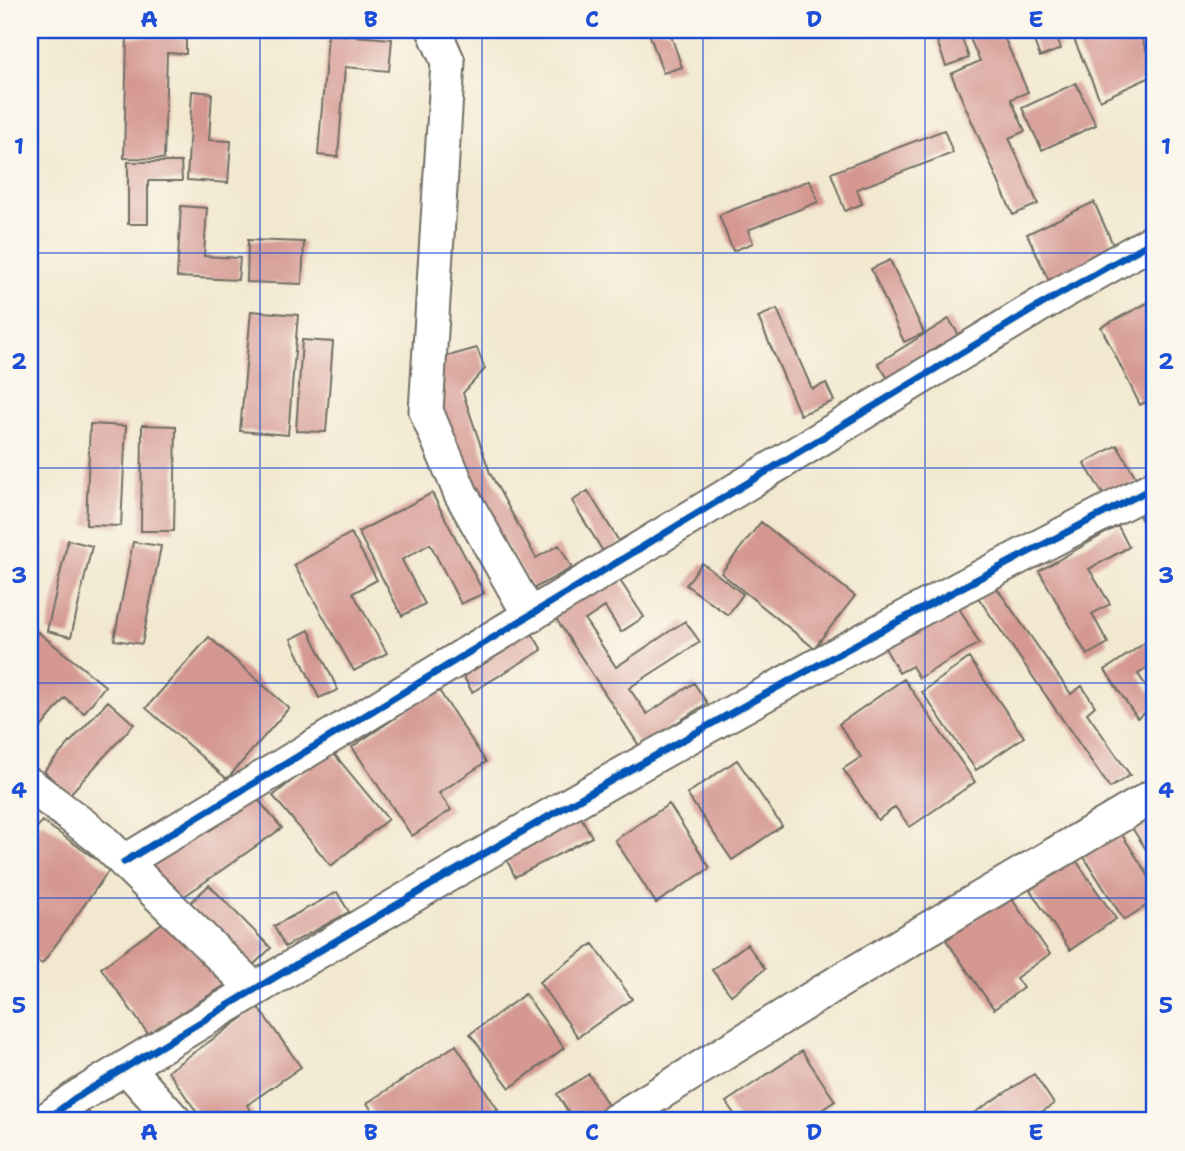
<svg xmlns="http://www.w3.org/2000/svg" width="1185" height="1151" viewBox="0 0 1185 1151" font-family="'Shantell Sans',sans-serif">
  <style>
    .building { fill: #d49891 }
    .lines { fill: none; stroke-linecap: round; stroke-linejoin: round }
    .minor-casing { stroke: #716d64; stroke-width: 37 }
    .minor { stroke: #fff; stroke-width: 33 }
    .cycleway-casing { stroke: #fbf7ec; stroke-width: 11 }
    .cycleway { stroke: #0057b8; stroke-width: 7 }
    .grid { fill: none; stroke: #1d4ed8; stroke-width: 2; stroke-opacity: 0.55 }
    .neatline { fill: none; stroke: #1d4ed8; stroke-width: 2.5 }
    .grid-label { font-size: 23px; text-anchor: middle; font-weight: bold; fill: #1d4ed8 }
  </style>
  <rect width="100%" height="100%" fill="#fbf7ec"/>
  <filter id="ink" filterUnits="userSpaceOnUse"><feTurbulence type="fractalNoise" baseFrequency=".0143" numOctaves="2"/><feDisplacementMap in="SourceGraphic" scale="14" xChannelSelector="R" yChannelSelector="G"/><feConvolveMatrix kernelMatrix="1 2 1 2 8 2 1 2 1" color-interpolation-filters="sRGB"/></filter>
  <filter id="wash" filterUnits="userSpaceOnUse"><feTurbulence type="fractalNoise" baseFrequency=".00686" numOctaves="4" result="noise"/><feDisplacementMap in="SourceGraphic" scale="28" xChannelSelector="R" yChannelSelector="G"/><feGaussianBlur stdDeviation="1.57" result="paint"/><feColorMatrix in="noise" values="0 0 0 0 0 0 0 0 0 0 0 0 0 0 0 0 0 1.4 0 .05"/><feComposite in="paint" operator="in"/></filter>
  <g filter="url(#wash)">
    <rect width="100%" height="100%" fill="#f2e8cf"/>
    <g id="blocks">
      <path class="building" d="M648,30H669L682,67L663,73Z
        M933,30H959L969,58L946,66Z
        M966,30H1001L1028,92L1011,99L1025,131L1009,138L1038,204L1013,215L951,74L980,61Z
        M1030,30H1054L1061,49L1040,57Z
        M1070,30H1138L1155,70V75L1100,100Z
        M328,34L392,39L389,71L345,67L338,157L318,155Z
        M127,37L186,38V54L167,53L164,159L124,158Z
        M30,74H31L40,135L30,136Z
        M1076,83L1096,125L1042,150L1022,108Z
        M192,91L212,93L209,140L231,141L228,183L187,180Z
        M944,130L953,153L857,189L862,204L845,211L831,173Z
        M128,162H181L182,181H148V224H128Z
        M810,180L818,202L748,230L753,243L733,251L719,215Z
        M1094,202L1115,249L1049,281L1027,234Z
        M181,206L207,208L204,256L240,258L238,280L177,277Z
        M248,240L304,242L302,284L247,282Z
        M890,260L924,333L904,342L871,269Z
        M1155,299V397L1140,405L1101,327Z
        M777,309L812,389L826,383L834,401L800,415L758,317Z
        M251,311L298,315L288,435L240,431Z
        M949,319L962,340L891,383L878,363Z
        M302,340L333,342L326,432L296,431Z
        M477,348L485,369L463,393L490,473L536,558L559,545L572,568L533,589L478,500L433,394L441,358Z
        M90,424L126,426L121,526L86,525Z
        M142,425L176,426L174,531H141Z
        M1117,445L1138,481L1106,499L1084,463Z
        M588,491L620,543L604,553L572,501Z
        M432,493L484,593L461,604L430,544L402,560L425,604L402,616L358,532Z
        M1155,508V544L1140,517Z
        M761,522L855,596L814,648L721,573Z
        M1118,526L1129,547L1089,569L1110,604L1092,614L1108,643L1087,655L1039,571Z
        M351,533L377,580L353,593L387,653L354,671L294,565Z
        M68,540L92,546L71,637L47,631Z
        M133,542L161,546L142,644L114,640Z
        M702,563L743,594L728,615L686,585Z
        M615,573L644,617L621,632L605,607L585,620L616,667L685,621L700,642L629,688L647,714L694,683L707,703L640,747L553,614Z
        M994,584L1071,694L1082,686L1095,706L1087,713L1130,775L1110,788L977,596Z
        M958,606L979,643L919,678L912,666L899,673L885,648Z
        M527,625L542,650L472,692L458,666Z
        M309,630L338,690L319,698L291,639Z
        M38,632L105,686L84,713L65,698L30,741V679L35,672L30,667V643Z
        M1155,636V668L1153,664L1138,674L1155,699V706L1137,718L1105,670Z
        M209,637L289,708L227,779L146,708Z
        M969,658L1024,737L976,770L922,692Z
        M904,679L975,782L910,827L895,807L878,820L843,769L861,757L839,724Z
        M438,689L486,762L439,793L451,810L412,836L352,747Z
        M108,701L134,724L69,795L44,771Z
        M330,749L388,819L331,866L273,796Z
        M737,760L782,826L732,860L687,794Z
        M249,789L282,828L179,900L144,866Z
        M669,804L710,868L656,903L615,840Z
        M1155,808V863L1130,825Z
        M580,815L592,837L515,877L504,854Z
        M42,821L110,869L42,964L30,956V837Z
        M1119,830L1155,886V900L1124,920L1082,854Z
        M1075,859L1116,919L1070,950L1030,890Z
        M209,885L271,948L249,969L188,905Z
        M337,892L349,912L285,947L274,926Z
        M1009,895L1050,954L1016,978L1023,988L994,1009L946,940Z
        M165,921L225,985L148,1034L101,968Z
        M593,944L632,999L578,1037L539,982Z
        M747,944L765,969L731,995L712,970Z
        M525,994L564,1048L510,1088L470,1034Z
        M258,1007L301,1067L247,1105L258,1121H203L168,1071Z
        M456,1045L498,1110L480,1121H379L367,1103Z
        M802,1051L835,1101L813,1116L817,1121H739L726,1102Z
        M589,1074L612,1112L596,1121H574L557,1094Z
        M1034,1074L1054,1104L1038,1114L1043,1121H976L972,1114Z
        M87,1110L95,1121H72Z"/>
    </g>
  </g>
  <g filter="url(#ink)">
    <use href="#blocks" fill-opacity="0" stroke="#716d64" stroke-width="2"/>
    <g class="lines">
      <defs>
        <path id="minor" d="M434,30L448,62L426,411L461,494L530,616
          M30,785L100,838L254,989
          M124,862L1042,304L1155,240
          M126,1067L175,1121
          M45,1121L74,1099C427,883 786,674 1155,487
          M615,1121L840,981L1155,795"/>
      </defs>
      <use href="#minor" class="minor-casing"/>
      <use href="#minor" class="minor"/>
      <defs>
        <path id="cycleway" d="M124,862L1042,304L1155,240
          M45,1121L74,1099C427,883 786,674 1155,487"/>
      </defs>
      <use href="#cycleway" class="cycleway-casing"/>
      <use href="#cycleway" class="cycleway"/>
    </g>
  </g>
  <path class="grid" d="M260,30V1121M482,30V1121M703,30V1121M925,30V1121M30,253H1155M30,468H1155M30,683H1155M30,898H1155"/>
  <rect width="1185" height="1151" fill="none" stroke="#fbf7ec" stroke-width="77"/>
  <rect x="38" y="38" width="1108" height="1074" class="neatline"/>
  <g class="grid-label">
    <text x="149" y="27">A</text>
    <text x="371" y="27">B</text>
    <text x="592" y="27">C</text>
    <text x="814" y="27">D</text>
    <text x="1036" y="27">E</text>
    <text x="19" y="154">1</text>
    <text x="1166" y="154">1</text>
    <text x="19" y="369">2</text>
    <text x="1166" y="369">2</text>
    <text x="19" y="583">3</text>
    <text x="1166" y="583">3</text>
    <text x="19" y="798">4</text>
    <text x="1166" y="798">4</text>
    <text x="19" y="1013">5</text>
    <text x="1166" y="1013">5</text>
    <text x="149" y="1140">A</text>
    <text x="371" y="1140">B</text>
    <text x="592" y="1140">C</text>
    <text x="814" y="1140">D</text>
    <text x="1036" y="1140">E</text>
  </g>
</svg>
